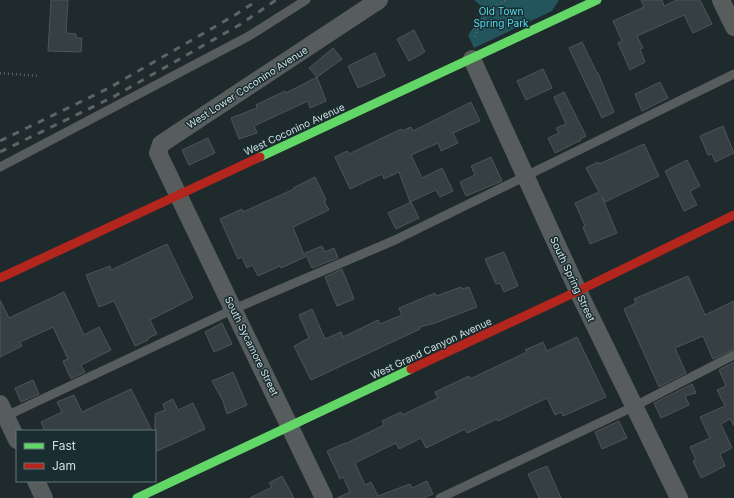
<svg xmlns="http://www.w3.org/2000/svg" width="734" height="498" viewBox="0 0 734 498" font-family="Inter,sans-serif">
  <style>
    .green { fill: #22555c }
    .building { fill: #363f41; stroke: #4c5557 }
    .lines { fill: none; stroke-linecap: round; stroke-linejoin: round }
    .path { stroke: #5f6464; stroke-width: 2.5; stroke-dasharray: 1 3; stroke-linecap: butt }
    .lane { stroke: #575c5c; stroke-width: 9 }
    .street { stroke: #575c5c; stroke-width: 18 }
    .fast { stroke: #63d668; stroke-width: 9 }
    .jam { stroke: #b3261e; stroke-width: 9 }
    .rail { stroke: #5e6464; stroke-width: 3; stroke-dasharray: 7 7; stroke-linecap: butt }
    .labels { text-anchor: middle; stroke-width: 3; stroke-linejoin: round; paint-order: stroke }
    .park-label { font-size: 10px; fill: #55deef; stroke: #1a2e31 }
    .street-label { font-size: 10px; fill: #d3dfe0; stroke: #1a2e31 }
  </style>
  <rect width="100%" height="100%" fill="#1f2a2c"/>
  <path class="green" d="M474,0H559L552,11L474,48L468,35L486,10Z"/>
  <path class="building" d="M51,0H68L66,33L76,34V38H82L81,52L48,51Z
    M641,0H662L664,6L677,0H700L712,24L693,33L684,15L637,36L643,48L640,49L645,62L630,70L618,43L622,41L613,21L644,7Z
    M414,30L425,52L409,61L397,39Z
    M582,42L597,73H598L614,112L602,118L569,48Z
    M333,48L342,59L317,77L309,68Z
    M375,53L385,76L358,88L348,66Z
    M543,69L552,88L526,100L517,81Z
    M317,77L326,101L310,108L308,101L254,126L257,133L239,139L231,118L257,108L256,105L285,91L286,93Z
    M660,82L668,98L642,111L635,94Z
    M564,92L586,136L580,139L581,140L555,153L548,138L559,133L556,128L566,124L554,97Z
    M471,102L480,121L453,133L458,143L441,151L438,143L411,155L422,178L442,168L453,191L440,197L436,190L410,202L399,172L384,179L382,174L350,189L335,157L347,151L349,154L401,129L402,131L411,127L413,131Z
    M723,126L734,153L715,162L712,154L708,155L700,136Z
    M208,138L215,153L189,165L182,150Z
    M644,144L659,176L605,202L602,197L617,233L590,244L583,227L585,226L575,203L599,192L586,168L598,162L599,164Z
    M491,157L502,181L466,196L460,182L475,175L471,166Z
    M687,160L700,186L690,191L697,205L684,211L665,171Z
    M315,177L326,200L324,201L329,210L293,227L305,257L281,268L280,266L258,276L252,265L247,268L242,257L238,259L220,219L242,209L243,212L294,189L293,188Z
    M411,202L419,218L396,229L388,213Z
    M167,244L193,298L150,320L157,334L148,338V340L135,346L114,301L99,307L86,275L110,266L111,270Z
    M322,246L325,252L334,248L338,258L312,268L305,253Z
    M504,252L518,286L504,292L500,283L496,284L485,259Z
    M342,269L354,299L337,306L325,277Z
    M688,276L705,315L734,301V349L713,359L703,336L675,348L686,373L659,387L624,309L636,303L634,299Z
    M461,287L462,289L469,287L477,307L435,323L420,327V329L311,380L294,346L309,338L299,315L312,309L325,339L341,332L343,337L378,320L380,324L402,315L399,308L435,293L436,296Z
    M64,292L84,335L99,327L111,350L81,365L85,372L71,379L63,361L68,359L53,327L20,342L22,346L0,357V300L9,318Z
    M222,323L232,344L214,352L205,332Z
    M577,337L606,397L563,416L561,412L555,415L547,398L498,421L497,419L467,433L465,429L426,448L421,438L399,449L396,443L355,463L365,485L371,482L378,496L410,484L412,488L427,481L433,494L424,498H337L350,492L343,477L340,479L327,451L345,443V444L384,425L382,421L401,412L402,415L438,398L435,392L469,376L470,379L527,352L525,350L543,342L547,351Z
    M734,362V426L730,419L721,424L732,448L720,454L725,466L701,478L693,461L696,460L690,447L710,438L700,417L725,406L717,390L726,386L719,370Z
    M233,372L247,405L227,414L223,401L212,381Z
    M33,380L39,394L21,402L15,388Z
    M692,384L696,393L685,396L689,405L661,418L654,403Z
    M131,389L152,431H45L41,422L62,412L57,402L74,395L82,412Z
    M173,399L178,410L193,403L205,429L155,452V414L165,410L163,404Z
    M619,421L627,438L602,449L595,432Z
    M547,466L561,498H539L528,474Z
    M282,476L294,498H250L272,487L269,483Z"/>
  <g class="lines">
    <path class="path" d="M475,37L478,29L489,11L506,0
      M0,73L38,76"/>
    <path class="lane" d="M0,167L249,36L306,0
      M4,417L234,309L395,240L734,74
      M440,498L635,406L734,355"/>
    <path class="street" d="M721,0L734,27
      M472,59L578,291L679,498
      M0,404L17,440
      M36,481L44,498
      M324,498L158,153L161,144L173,136L379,0"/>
    <path class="fast" d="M260,157L597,0
      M137,498L411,369"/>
    <path class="jam" d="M0,278L260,157
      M411,369L578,291L734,215"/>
    <path class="rail" d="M0,141L109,88L235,15L258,0
      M0,152L113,97L241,24L276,0"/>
  </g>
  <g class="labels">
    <g class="park-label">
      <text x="501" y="15">Old Town<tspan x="501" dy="12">Spring Park</tspan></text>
    </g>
    <g class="street-label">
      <text transform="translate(247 87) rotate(-33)" y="4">West Lower Coconino Avenue</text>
      <text transform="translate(294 129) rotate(-25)" y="4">West Coconino Avenue</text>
      <text transform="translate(573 279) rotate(65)" y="4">South Spring Street</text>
      <text transform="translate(252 346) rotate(64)" y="4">South Sycamore Street</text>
      <text transform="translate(431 348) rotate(-25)" y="4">West Grand Canyon Avenue</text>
    </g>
  </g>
  <rect x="16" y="430" width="140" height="52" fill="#1a2e31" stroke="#647577"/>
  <rect x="24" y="443" width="20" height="6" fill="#63d668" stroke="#647577"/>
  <text x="52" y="450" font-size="12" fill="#d3dfe0">Fast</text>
  <rect x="24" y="463" width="20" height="6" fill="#b3261e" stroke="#647577"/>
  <text x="52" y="470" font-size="12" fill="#d3dfe0">Jam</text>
</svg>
